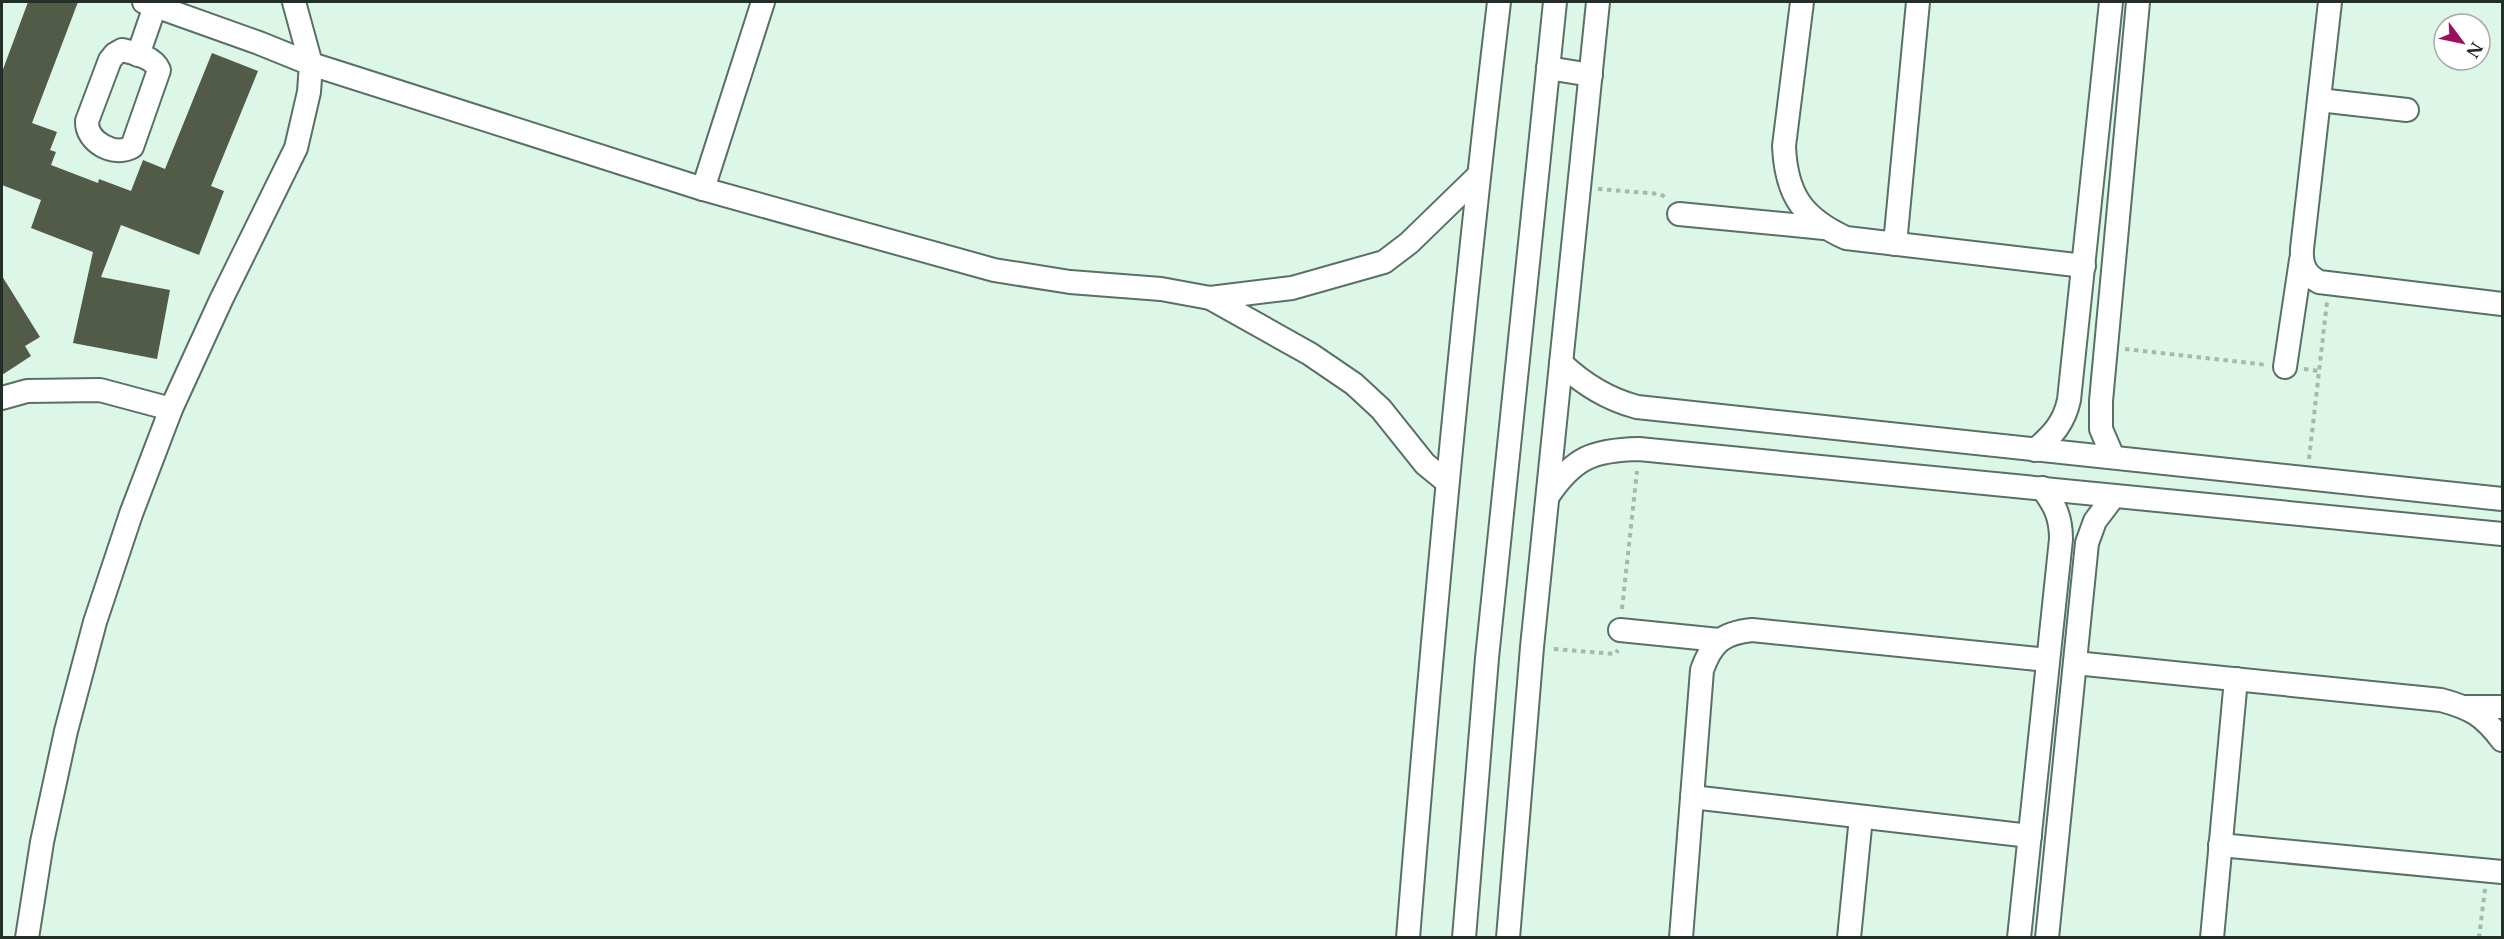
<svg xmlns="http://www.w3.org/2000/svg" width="2504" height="939" font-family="'Libre Baskerville',serif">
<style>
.building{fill:#515b48}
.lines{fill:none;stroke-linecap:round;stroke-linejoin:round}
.minor-casing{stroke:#597064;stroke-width:26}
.path{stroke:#a5baae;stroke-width:4;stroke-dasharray:4.5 4.5;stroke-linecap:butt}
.minor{stroke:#fff;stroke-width:22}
</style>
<rect width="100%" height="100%" fill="#dcf6e8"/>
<g class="building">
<path d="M28 2H78L32 123 57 132 50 150 56 152 51 165 98 183 99 179 131 191 143 160 165 169 212 53 258 71 211 186 224 191 199 255 121 225 101 277 170 290 157 359 73 343 93 252 31 228 41 200 2 185V72Z"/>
<path d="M2 276 40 337 25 346 31 356 2 375Z"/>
</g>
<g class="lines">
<g class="minor-casing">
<g id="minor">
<path d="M294 2 311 64 703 189 994 270 1070 282 1161 289 1210 298 1292 288 1384 262 1409 243 1478 176"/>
<path d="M1802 2 1784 146C1786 194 1802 218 1846 238L2084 266"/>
<path d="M2330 2 2302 249C2301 265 2305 274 2319 282L2502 304"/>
<path d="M122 50C135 53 154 57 159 70L132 147C114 157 86 142 87 121L110 60 115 54Z"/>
<path d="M138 55 155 6"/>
<path d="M1548 68 1591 75"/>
<path d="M2319 100 2407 110"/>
<path d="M703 189 763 2"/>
<path d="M1679 214 1824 228"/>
<path d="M1895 244 1918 2"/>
<path d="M1210 298 1310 354 1354 384 1381 409 1425 464 1447 482"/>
<path d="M1561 363C1584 385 1607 399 1637 407L2502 499"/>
<path d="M2285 367 2301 260"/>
<path d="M2 398 27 391 100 390 171 409"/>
<path d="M2035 450C2053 435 2064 423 2069 400L2111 2"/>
<path d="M2113 457 2101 429V401L2138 2"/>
<path d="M1548 496C1574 457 1594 450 1639 449L2502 534"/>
<path d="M1620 630 1719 640"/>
<path d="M2075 663 2441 700C2471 708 2483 715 2502 740"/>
<path d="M2466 707H2502"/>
<path d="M1692 797 2030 836"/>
<path d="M2220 845 2502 872"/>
<path d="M27 938 42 842 66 731 95 622 131 514 171 409 221 300 296 148 309 92 311 64 259 43 144 2"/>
<path d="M1408 938C1433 625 1462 313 1499 2"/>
<path d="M1464 938 1487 658 1555 2"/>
<path d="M1508 938 1532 647 1598 2"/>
<path d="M1681 938 1702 670C1712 642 1723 633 1752 630L2048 660"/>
<path d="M1849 938 1861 817"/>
<path d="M2019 938 2061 539C2061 517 2055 505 2042 488"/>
<path d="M2047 938 2087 543 2095 521 2114 496"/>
<path d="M2212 938 2236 679"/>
</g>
</g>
<g class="path">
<path d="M1598 189 1660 194 1667 198"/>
<path d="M2125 349 2267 365"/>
<path d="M2304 369 2319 371"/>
<path d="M2309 459 2327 302"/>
<path d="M1622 609 1637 471"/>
<path d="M1554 649 1615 654 1618 650"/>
<path d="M2479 938 2485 889"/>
</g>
<use href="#minor" class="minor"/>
</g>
<rect width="2504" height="939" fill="none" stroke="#242e29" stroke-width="6"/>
<g transform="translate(2462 42) rotate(122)"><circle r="28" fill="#ffffff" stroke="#a7aba9" stroke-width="1.5"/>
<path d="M0-4.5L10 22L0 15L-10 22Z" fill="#9d0f5c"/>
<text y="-9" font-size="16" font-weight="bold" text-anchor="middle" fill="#242e29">N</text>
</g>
</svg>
